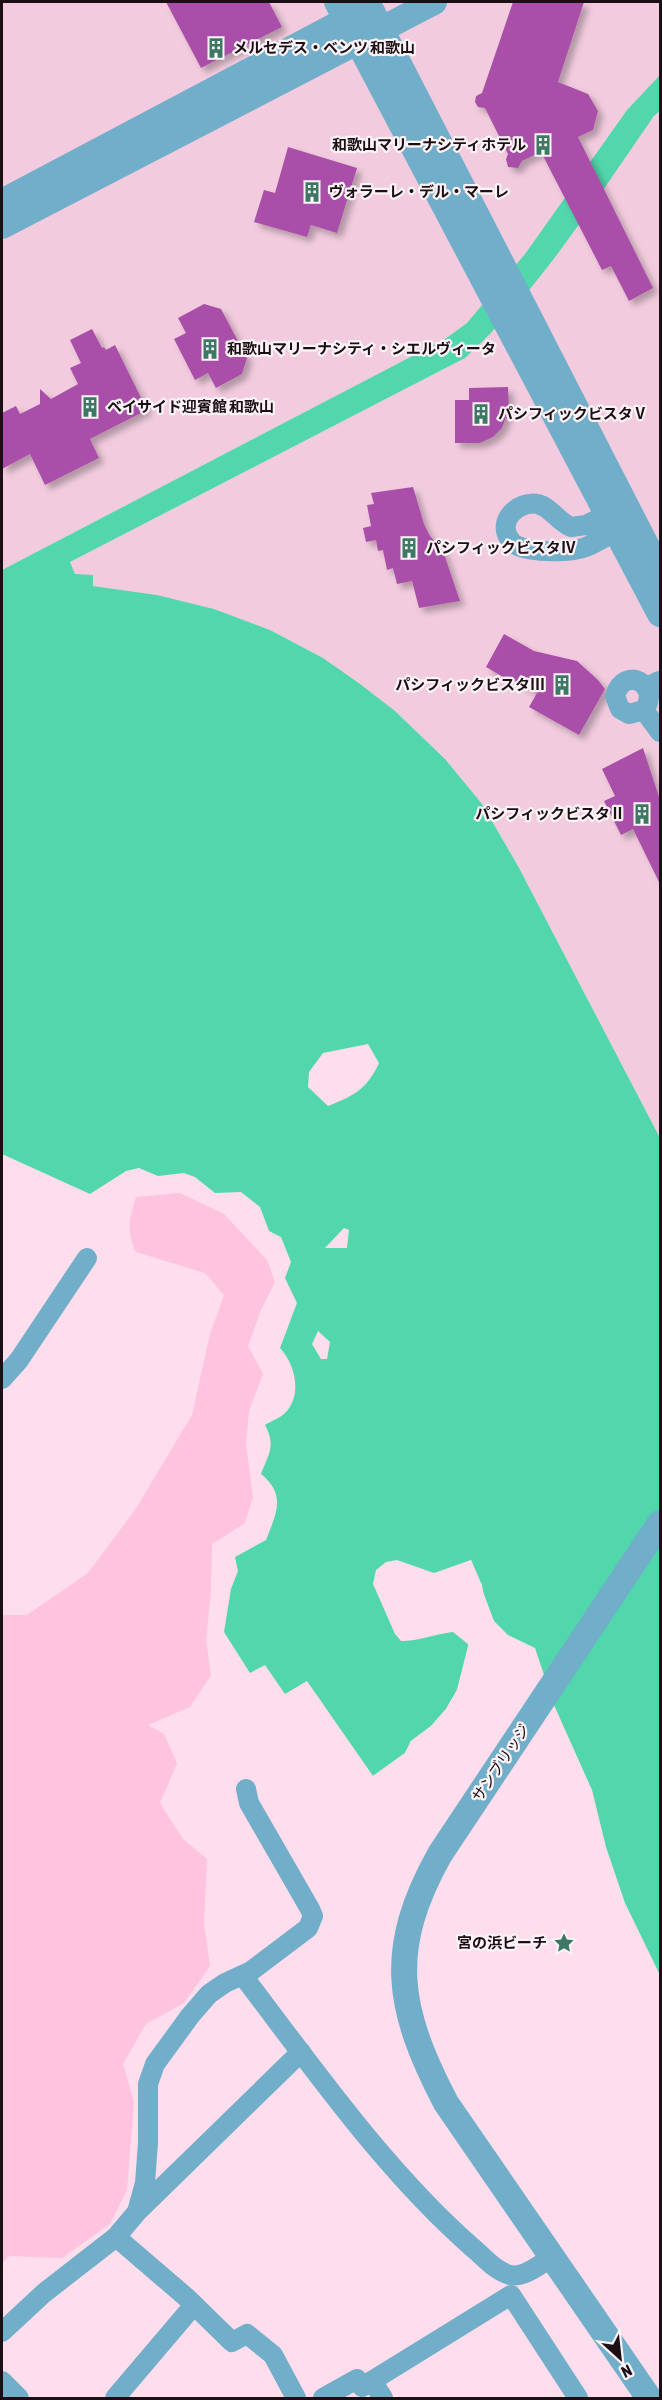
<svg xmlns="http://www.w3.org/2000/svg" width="662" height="2400" font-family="'Asap Condensed','Noto Sans JP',sans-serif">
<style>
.built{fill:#f2ccde}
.green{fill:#fdc3df}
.water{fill:#52d6ab;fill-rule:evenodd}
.pier{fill:#fedded}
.building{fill:#aa4fa9;filter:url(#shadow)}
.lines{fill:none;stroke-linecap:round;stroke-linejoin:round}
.minor{stroke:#71aec9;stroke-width:20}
.tertiary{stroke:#71aec9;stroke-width:26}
.labels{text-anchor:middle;stroke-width:4.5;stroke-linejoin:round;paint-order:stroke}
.poi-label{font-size:15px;font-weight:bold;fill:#1b0e15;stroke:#fbf3f6;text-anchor:start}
.street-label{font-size:15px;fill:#1b0e15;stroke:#fbf3f6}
</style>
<defs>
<filter id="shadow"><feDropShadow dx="5" dy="5" stdDeviation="3" flood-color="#0004"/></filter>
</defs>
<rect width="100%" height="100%" fill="#fedded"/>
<path class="built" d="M2 2H660V75L627 110 525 254 660 111V1138L518 866 482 804 445 759 395 711 323 658 270 630 214 609 157 595 93 586 75 574 70 562 465 358 482 306 467 323 445 339 2 570Z"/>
<path class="green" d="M180 1193 224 1214 267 1260 275 1282 261 1310 248 1346 263 1374 249 1411 246 1444 253 1497 245 1523 212 1544 211 1591 206 1641 211 1675 190 1707 148 1725 164 1734 177 1763 160 1803 183 1839 207 1859 204 1924 210 1966 184 2003 146 2024 123 2064 134 2102 127 2190 110 2224 62 2258 9 2256 2 2263V1615H27L88 1573 135 1510 192 1415 210 1334 224 1295 205 1273 136 1252C126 1231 129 1219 136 1197Z"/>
<path class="water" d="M660 75V111L654 116C595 200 541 289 465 358L70 562 75 574 93 575V586L157 595 214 609 270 630 323 658 360 684 395 711 445 759 482 804 518 866 660 1138V1975L625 1903 606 1847 592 1790 554 1705 535 1648 508 1635 494 1621 471 1560 434 1573 397 1560 386 1562 376 1570 373 1584 395 1634 401 1641C419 1641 435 1634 453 1632L469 1645 457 1690 446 1709 431 1726 411 1741 405 1753 373 1776 307 1681 285 1694 265 1665 250 1673 224 1632 231 1589 238 1571 235 1557 266 1540C276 1514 287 1495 261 1474 269 1453 276 1446 265 1425 271 1421 280 1418 285 1413 303 1395 295 1364 280 1348L297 1303 285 1278 291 1262 281 1237 269 1231 260 1207 241 1192 215 1193 195 1177 184 1173 158 1176 139 1168 126 1171 90 1194 2 1154V570L445 339 467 323 525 254 627 110ZM368 1044 379 1063C367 1089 354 1096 328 1106L308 1087 309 1072 323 1053ZM344 1228 349 1230 347 1248H325ZM318 1331 330 1342 327 1359H321L312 1344Z"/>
<g class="pier">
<path d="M471 1560 482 1585 488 1615 470 1564 458 1569 457 1566Z"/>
<path d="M469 1642 472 1646 467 1668 460 1691 449 1710 433 1728 413 1743 407 1755 375 1778 373 1776 405 1753 411 1741 431 1726 446 1709 457 1690Z"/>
</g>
<g class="building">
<path d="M166 2H269L282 27 201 68Z"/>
<path d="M513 2H584L558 82 588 94 598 111 593 130 578 137 653 288 629 301 611 266 602 270 541 152 522 161 518 168 508 167 506 159 508 154 485 108 478 107 475 102 476 96 482 93Z"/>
<path d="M288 147 357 168 337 233 311 225 307 237 254 222 264 190 275 193Z"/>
<path d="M204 304 221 309 247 358 242 374 216 388 208 373 195 380 174 339 186 333 178 318Z"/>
<path d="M92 329 102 348 104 347 106 350 115 345 147 410 90 439 99 458 45 485 30 454 2 469V413L16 406 20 414 40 404V389L51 399 78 384 70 368 81 363 70 340Z"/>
<path d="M508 387 509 409 502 428 493 437 480 443H455V400H469V388Z"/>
<path d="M413 487 424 524 430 536 443 551 460 601 419 608 412 581 397 584 393 568 387 570 383 550 378 551 376 540 366 542 363 528 371 526 367 505 374 504 371 493Z"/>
<path d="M504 634 534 651 577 661 598 680 605 689 579 735 529 707 537 693 507 676 505 678 486 667Z"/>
<path d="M643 748 660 800V884L633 829 621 835 604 801 615 796 602 769Z"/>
</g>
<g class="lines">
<g class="minor">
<path d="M618 509 586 525 571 527C559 522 550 507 538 504 518 500 495 522 511 541 521 554 571 553 586 547 600 541 613 532 627 525"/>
<path d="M644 710 629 714 620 709 615 696C624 664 662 685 644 710L660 732"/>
<path d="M2 1379 19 1360 87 1258"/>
<path d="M243 1976C314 2069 385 2171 473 2248 484 2257 495 2271 510 2275 524 2278 539 2265 551 2258"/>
<path d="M139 2210 301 2052"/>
<path d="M116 2237 186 2297 232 2342 247 2334 273 2355 296 2398"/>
<path d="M2 2332 44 2293 116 2237 137 2212 145 2183 148 2143V2084L155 2064 190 2016 209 1994 225 1983 251 1971 308 1928 313 1916 310 1909 249 1803 246 1789"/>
<path d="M2 2381 19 2398"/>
<path d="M372 2381 383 2398"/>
<path d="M115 2398 194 2305"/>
<path d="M323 2398 357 2379 362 2387 511 2295 578 2398"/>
</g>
<g class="tertiary">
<path d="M337 2 660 614"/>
<path d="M367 2 660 572"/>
<path d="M2 202 359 13"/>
<path d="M2 226 434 2"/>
<path d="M652 688 660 684"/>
<path d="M649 2398 446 2103C397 2009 386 1950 440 1854L660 1523"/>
</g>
</g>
<defs>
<g id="building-bare" transform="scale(1.62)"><path d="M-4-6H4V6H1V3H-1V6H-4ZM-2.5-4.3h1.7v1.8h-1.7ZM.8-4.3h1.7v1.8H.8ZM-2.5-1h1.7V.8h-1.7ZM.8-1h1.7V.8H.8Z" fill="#3c7863" stroke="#fbf3f6" stroke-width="2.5" paint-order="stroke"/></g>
<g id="sight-bare" transform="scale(1.62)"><path d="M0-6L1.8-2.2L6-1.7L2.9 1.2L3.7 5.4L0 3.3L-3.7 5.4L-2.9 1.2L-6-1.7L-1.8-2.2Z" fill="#3c7863" stroke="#fbf3f6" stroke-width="2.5" paint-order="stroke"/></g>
</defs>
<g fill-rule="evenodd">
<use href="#building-bare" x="216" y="48"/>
<use href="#building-bare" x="543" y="145"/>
<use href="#building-bare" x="312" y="192"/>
<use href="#building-bare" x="210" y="349"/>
<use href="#building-bare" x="90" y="407"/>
<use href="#building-bare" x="481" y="414"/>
<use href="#building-bare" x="409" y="548"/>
<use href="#building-bare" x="562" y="685"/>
<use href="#building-bare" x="642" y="814"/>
<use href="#sight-bare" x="564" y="1943"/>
</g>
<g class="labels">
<g class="poi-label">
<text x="233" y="53">メルセデス・ベンツ 和歌山</text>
<text x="526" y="150" text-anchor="end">和歌山マリーナシティホテル</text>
<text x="329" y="197">ヴォラーレ・デル・マーレ</text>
<text x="227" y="354">和歌山マリーナシティ・シエルヴィータ</text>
<text x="107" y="412">ベイサイド迎賓館 和歌山</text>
<text x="498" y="419">パシフィックビスタⅤ</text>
<text x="426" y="553">パシフィックビスタⅣ</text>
<text x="545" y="690" text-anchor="end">パシフィックビスタⅢ</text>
<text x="625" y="819" text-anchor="end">パシフィックビスタⅡ</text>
<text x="547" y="1948" text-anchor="end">宮の浜ビーチ</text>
</g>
<g class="street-label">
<text transform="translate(501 1763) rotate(-56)" y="5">サンブリッジ</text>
</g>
</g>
<rect width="662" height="2400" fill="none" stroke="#1b0e15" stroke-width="6"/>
<g transform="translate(620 2358) rotate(153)" stroke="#fbf3f6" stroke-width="4.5" paint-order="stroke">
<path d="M0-4.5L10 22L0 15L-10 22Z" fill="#1b0e15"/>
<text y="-9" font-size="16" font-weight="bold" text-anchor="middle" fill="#1b0e15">N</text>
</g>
</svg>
